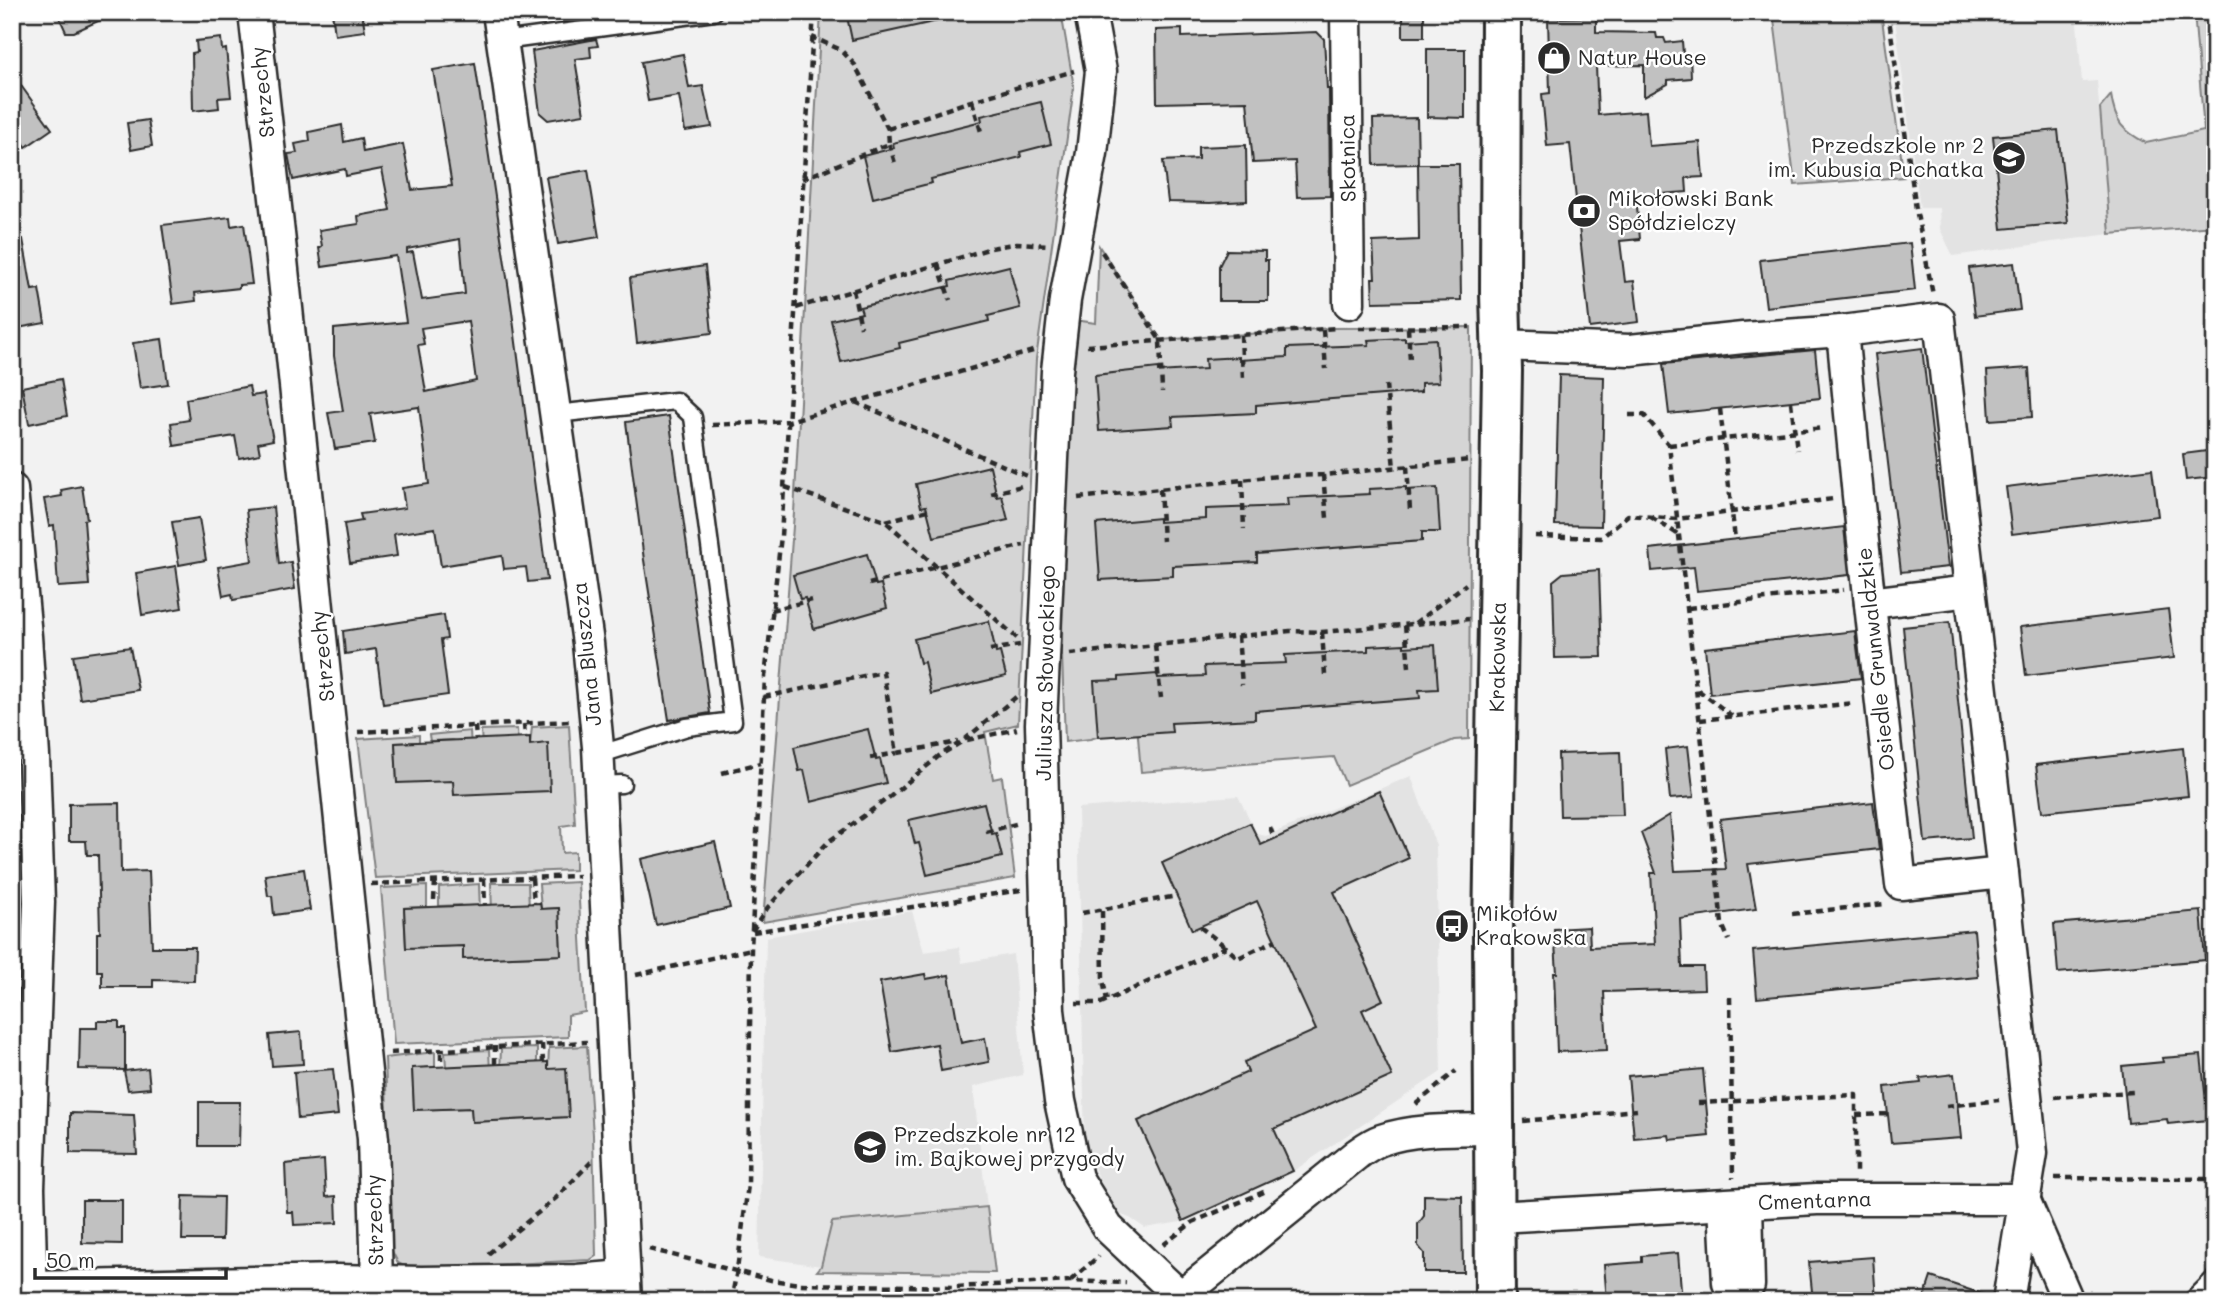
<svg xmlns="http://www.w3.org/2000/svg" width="2227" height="1313" font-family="Mali,sans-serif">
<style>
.built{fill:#e3e3e3}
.green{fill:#d5d5d5;stroke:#808080;stroke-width:2}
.building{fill:#c1c1c1;stroke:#2b2b2b;stroke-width:2;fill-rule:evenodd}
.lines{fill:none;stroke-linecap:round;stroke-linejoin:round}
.service-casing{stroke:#2b2b2b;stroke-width:21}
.minor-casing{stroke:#2b2b2b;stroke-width:35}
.tertiary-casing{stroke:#2b2b2b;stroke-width:44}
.path{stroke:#2b2b2b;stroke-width:4.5;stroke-dasharray:7 5;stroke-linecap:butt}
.service{stroke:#fff;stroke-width:16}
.minor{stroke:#fff;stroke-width:30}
.tertiary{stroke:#fff;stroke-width:38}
.labels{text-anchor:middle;stroke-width:5;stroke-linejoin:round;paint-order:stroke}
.poi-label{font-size:21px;fill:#2b2b2b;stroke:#fff;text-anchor:start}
.street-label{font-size:21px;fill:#2b2b2b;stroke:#fff}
</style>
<rect width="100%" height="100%" fill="#f2f2f2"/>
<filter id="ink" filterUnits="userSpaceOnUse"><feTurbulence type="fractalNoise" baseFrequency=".0143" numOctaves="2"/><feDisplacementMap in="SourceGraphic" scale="14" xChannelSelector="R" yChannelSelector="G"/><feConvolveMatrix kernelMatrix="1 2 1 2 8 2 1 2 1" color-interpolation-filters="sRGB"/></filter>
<g filter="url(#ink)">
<g class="built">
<path d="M1894 12H2076L2082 82 2097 81 2110 234 1953 256 1940 229 1939 208H1920Z"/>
<path d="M1411 776 1436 846 1441 1072 1295 1170 1181 1222 1145 1228 1130 1218 1116 1213 1085 1149 1078 808 1238 796 1257 834 1266 836Z"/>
<path d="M912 911 924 952 959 947 962 963 1013 954 1023 1075 973 1087 987 1207 833 1222 821 1266 759 1257 766 937Z"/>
</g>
<g class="green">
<path d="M821 12H1061L1074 87 1036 359 1018 724 985 732 993 779 1002 777 1015 878 763 922 794 513Z"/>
<path d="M1773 12H1881L1904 177 1795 185Z"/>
<path d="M2194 12H2215V226L2110 234 2100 108 2111 95C2115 123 2122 130 2146 143L2204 131Z"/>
<path d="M1099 246 1160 340 1332 328 1471 327 1469 739 1454 740 1346 785 1334 757 1141 772 1137 725 1090 739 1065 742 1062 654 1063 500 1074 320 1096 323Z"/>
<path d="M569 725 575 824 561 826 562 853 575 852V870L375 878 358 739 419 735V742L395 743 397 783 547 743 530 745 532 727Z"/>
<path d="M517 729 518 745 482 746 481 730Z"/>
<path d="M470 731 471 747 452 740 430 741 429 735Z"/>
<path d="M578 882 585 1012 568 1015V1037L394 1044 381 888 427 886V907L404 908 406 948 463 946 464 959 561 955 559 908 541 909 539 884Z"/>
<path d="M491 883H528L529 909 492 911Z"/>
<path d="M479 884 480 912H461L460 905 439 906V887Z"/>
<path d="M587 1046 593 1135 596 1256 590 1260 410 1269 398 1263 392 1251 385 1058 435 1052V1067L412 1069 414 1110 471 1108 473 1122 568 1117 548 1069 549 1048Z"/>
<path d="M537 1048V1070L500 1072 501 1049Z"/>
<path d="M489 1050 490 1072 446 1067 445 1052Z"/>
<path d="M987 1207 995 1273 817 1271 821 1266 832 1222Z"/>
<path d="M1012 1298V1301L773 1300Z"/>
</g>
<g class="building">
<path d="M57 12H118L74 32H66Z"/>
<path d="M332 12H362L365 31 335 35Z"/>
<path d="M558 12H592L593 18 561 22Z"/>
<path d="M846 12H937L938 21 852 40Z"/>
<rect x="1403" y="12" width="21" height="25"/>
<path d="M1596 17V32L1656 33 1657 38H1664L1666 43 1682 41 1683 54H1690L1691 78 1668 80V84L1644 97V65L1596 66 1598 115 1646 111 1649 146 1700 142 1703 177 1686 178 1687 192 1636 196 1640 239 1620 241 1625 282 1634 281 1639 322 1590 328 1570 144 1547 146 1542 94 1550 93 1548 18Z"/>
<path d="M1182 29V37L1317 32 1324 39 1327 89H1329L1330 196 1297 197 1295 161 1253 163 1247 101 1157 103 1156 30Z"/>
<path d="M221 38 222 50 226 49 231 97 218 98 219 108 193 111 192 53 197 52 196 41Z"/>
<path d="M596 39 598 46 590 47 591 57 575 59 584 114 548 120 540 113 532 51Z"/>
<path d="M1427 49H1465V118L1427 117Z"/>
<path d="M683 54 689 88 703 86 712 127 685 131 679 96 648 101 641 62Z"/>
<path d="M475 63 511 304 547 580 528 582 526 567 504 569 502 556 441 566 435 528 394 534 397 556 350 563 344 524 362 521 360 514 405 508 402 488 429 484 419 407 370 414 375 443 335 449 328 413 343 411 334 356V329L406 322 396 256 322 267 319 248 322 246 319 230 359 224 358 216 390 210 382 169 346 176 345 169 293 180 288 154 297 153 295 144 310 141 309 132 342 125 344 142 361 138 363 152 403 144 412 190 452 186 433 70ZM460 239 465 294 422 300 413 252 407 253V249ZM468 321 476 381 426 392 418 345 424 344 421 328Z"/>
<path d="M12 73 52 129 26 147 21 139 12 145Z"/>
<path d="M1041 102 1051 144 1020 152 1021 157 931 179 932 183 873 198 863 156 894 148 893 143 982 121 981 116Z"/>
<path d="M1417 118 1418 164 1374 165 1373 119Z"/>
<path d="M148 120 152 146 131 150 127 123Z"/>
<path d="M2058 130 2068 223 2002 229 1993 136Z"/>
<path d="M1246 145 1247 201 1210 203 1168 202 1163 161 1198 159V147Z"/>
<path d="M1418 164H1459L1461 300 1373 302 1372 278H1375L1373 242 1419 240Z"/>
<path d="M588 170 599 237 558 244 546 177Z"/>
<path d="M230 217 231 226 244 224 252 284 239 285V288L195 293 196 301 173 304 162 225Z"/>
<path d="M23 239 32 290 39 289 45 323 12 329V240Z"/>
<path d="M1910 243 1915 290 1766 307 1760 260Z"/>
<path d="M1227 250 1265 251V260H1268V301H1219V266Z"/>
<path d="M2014 263 2020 310 1975 316 1969 268Z"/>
<path d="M705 266 712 333 637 343 630 278Z"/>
<path d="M1009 266 1020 308 988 316 989 321 899 343 900 348 841 362 831 320 862 313 860 307 950 286 949 281Z"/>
<path d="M1405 338V341L1436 339 1439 382 1421 383V392L1256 405V413L1172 417 1173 426 1099 431 1095 375 1158 368V372L1206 369 1205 359 1239 357V360L1287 357V348L1369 345 1368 340Z"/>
<path d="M162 339 168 384 140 388 133 343Z"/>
<path d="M1922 348 1948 567 1901 572 1875 354Z"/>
<path d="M1815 350 1820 398 1669 414 1663 364Z"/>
<path d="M2029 368 2032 417 1990 420 1987 371Z"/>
<path d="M1559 375 1604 377 1601 526 1555 525Z"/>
<path d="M61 379 67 416 29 424 22 387Z"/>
<path d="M249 386 251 396 264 394 273 440 258 443 260 454 239 458 235 436 174 446 171 423 189 420 186 399Z"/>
<path d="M669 416 710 713 669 720 644 560 626 422Z"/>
<path d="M2215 450V477L2186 480 2183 454Z"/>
<path d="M990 466 997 497 1002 496 1008 520 934 537 926 506 921 507 916 484Z"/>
<path d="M2152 469 2158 516 2012 534 2006 487Z"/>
<path d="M82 486 87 519 84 520 89 585 58 587 54 525 49 526 44 499 62 496 61 490Z"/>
<path d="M1406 487V490L1437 488 1440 532H1422V541L1257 554V562L1173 566V576L1100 580 1096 524 1159 518V522L1206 519V509L1288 506 1287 498 1370 494 1369 489Z"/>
<path d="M273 507 279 564 291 562 295 589 233 600 232 594 223 596 218 567 252 561 246 510Z"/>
<path d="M199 518 206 560 179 565 172 522Z"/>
<path d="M1844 527 1849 575 1697 591 1694 567 1652 571 1650 549Z"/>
<path d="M867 554 876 585 881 584 887 608 814 629 805 598 800 599 793 575Z"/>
<path d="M176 566 182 608 142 615 136 573Z"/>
<path d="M1599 570 1602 657 1555 658 1553 581 1563 573Z"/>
<path d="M2168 609 2174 658 2026 676 2020 627Z"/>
<path d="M444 615 447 639 441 640 448 695 383 704 376 649 345 654 343 631Z"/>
<path d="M989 621 996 653 1000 652 1006 676 931 694 924 662 920 663 914 639Z"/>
<path d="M1950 622 1972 838 1925 842 1903 627Z"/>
<path d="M1855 631 1861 678 1710 694 1705 648Z"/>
<path d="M1404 644V647L1435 645 1438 689 1419 690 1420 698 1255 711V719L1171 723 1172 732 1098 737 1094 681 1119 680V677L1157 674 1158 678 1205 676 1204 666 1286 663 1285 655 1368 651V646Z"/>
<path d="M130 647 138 690 80 699 73 655Z"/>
<path d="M868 729 876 760 880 759 886 783 811 802 804 770 799 771 794 747Z"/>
<path d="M530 737V745L548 743 550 791 454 795 453 781 397 783 395 743Z"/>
<path d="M1688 746 1694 797 1670 799 1665 749Z"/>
<path d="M2183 748 2188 796 2042 812 2036 765Z"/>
<path d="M1620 752 1623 815 1560 816 1558 754Z"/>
<path d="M1379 791 1409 858 1334 892 1383 1000 1362 1010 1392 1076 1274 1129 1293 1171 1183 1221 1138 1121 1248 1072 1244 1062 1316 1030 1257 901 1192 930 1162 863 1250 823 1261 845Z"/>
<path d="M1873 802 1879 849 1748 864 1756 909 1680 919 1682 967H1703L1704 989 1604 992 1607 1050 1557 1052 1554 973H1557L1554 929 1589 927 1590 947 1655 944 1651 873H1656L1641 833 1670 815 1675 871 1726 869 1720 819Z"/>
<path d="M120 803 121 872 149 871 152 947H195L194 981 153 980V987H102V971H97V933H100L98 855H87L86 841H69V804Z"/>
<path d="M984 803 992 834 996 833 1002 857 927 875 919 843 915 844 909 820Z"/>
<path d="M715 842 730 908 656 925 641 859Z"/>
<path d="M304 869 310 910 274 915 272 896H268L265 875Z"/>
<path d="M540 903 541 909 559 908 561 955 463 959V946L406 948 404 908Z"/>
<path d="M2201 911 2205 960 2058 973 2054 924Z"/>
<path d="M1974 930 1978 977 1757 998 1753 951Z"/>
<path d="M925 974 926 979 949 975 961 1043 985 1038 989 1062 941 1071 937 1044 892 1052 880 982Z"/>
<path d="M97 1021H119V1028H125V1070L79 1069 80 1028H97Z"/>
<path d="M301 1032 303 1064 272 1066 269 1035Z"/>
<path d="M2201 1055 2208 1120 2168 1124 2167 1119 2128 1123 2122 1066 2163 1062 2162 1058Z"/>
<path d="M548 1062V1069L566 1068 569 1117 472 1122 471 1108 414 1110 412 1068Z"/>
<path d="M148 1068 150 1088 128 1090 124 1071Z"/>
<path d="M333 1069 338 1115 298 1119 294 1072Z"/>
<path d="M1703 1069 1709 1136 1670 1140 1669 1135 1634 1138 1628 1076Z"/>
<path d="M1954 1074 1961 1138 1891 1143 1885 1087 1921 1083 1920 1078Z"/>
<path d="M199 1102H240L239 1146H199Z"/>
<path d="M70 1113 134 1115 137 1154 70 1153Z"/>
<path d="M324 1160 326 1197 336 1196 337 1223 294 1225 293 1212H287L285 1164Z"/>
<path d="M1424 1195 1462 1196 1463 1272H1424V1253L1418 1246V1224L1424 1216Z"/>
<path d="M183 1196 223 1197 222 1240H182Z"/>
<path d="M82 1200H122V1244L82 1243Z"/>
<path d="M1678 1253 1682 1301H1607L1604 1265 1642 1262V1256Z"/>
<path d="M1873 1257 1876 1301H1813L1809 1262Z"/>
<path d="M1931 1277 1991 1297 1990 1301H1923Z"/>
</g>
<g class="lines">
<g class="service-casing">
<g id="service">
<path d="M503 41 714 12"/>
<path d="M556 414 676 401 693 417 733 721 687 727 598 755"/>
<path d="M600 785 622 784"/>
<path d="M2192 1301 2215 1278"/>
</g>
</g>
<g class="minor-casing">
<g id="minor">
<path d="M254 12 282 260 373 1139 377 1282 376 1301"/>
<path d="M498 12 588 643 598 747 626 1301"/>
<path d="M1090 12 1101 71 1092 153 1065 300 1057 371 1041 724 1049 1010 1060 1101 1077 1178 1108 1228 1180 1296"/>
<path d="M1346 12 1349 303"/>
<path d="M1842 331 1858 496 1901 884 2003 873"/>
<path d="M1501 345 1630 350 1743 338 1842 331 1939 319 2003 873 2032 1153 2008 1301"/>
<path d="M12 489 26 636 34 756 39 902 29 1188 32 1301"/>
<path d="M1870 603 1970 591"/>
<path d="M2024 1199 2068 1301"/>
<path d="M1724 1205 1728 1283 1738 1301"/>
<path d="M1496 1217 1817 1199H2024"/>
<path d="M33 1287 338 1280 421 1282 577 1280 624 1276"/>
<path d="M1738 1298 1749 1285 1747 1203"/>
<path d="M1175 1301 1357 1154C1364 1149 1372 1143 1381 1140 1416 1128 1458 1130 1494 1129"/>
</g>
</g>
<g class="tertiary-casing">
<path id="tertiary" d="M1495 1301 1493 933 1502 371 1500 293 1501 12"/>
</g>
<g class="path">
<path d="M1888 12 1916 209 1933 295"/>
<path d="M972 101 982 135"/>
<path d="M888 129 968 102 1074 71"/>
<path d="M889 144 895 163"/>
<path d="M802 179 889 144 888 129 855 65 841 50 812 37"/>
<path d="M1102 252 1160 340 1162 392"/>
<path d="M938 264 950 300"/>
<path d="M853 290 861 327"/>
<path d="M796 308 991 248 1017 243 1048 245"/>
<path d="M1359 328 1470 327"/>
<path d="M1408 328 1410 361"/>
<path d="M1323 330 1326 369"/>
<path d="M1241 335 1243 379"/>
<path d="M1087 346 1337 328"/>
<path d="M1386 385 1394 468"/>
<path d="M855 402 1027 476"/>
<path d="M1791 402 1797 450"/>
<path d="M1720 409 1735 539"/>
<path d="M1629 415H1644L1669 445 1722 924 1729 940"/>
<path d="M712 425 789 421 1033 351"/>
<path d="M12 430 18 464"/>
<path d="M1669 445 1824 428"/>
<path d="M1407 466 1410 510"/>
<path d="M1323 475 1327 518"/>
<path d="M1242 480 1244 529"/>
<path d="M785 487 885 521 1017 638"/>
<path d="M1160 489 1163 541"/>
<path d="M991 494 1025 485"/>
<path d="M1078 498 1278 476 1323 475 1470 460"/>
<path d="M1651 517 1679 535"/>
<path d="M886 521 932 509"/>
<path d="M1535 536 1601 538 1628 515 1677 519 1833 499"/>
<path d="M869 584 1024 545"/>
<path d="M1688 608 1844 590"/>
<path d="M771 610 812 600"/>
<path d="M1415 623 1466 584"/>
<path d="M1405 625 1409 667"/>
<path d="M1322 632 1325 675"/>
<path d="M1238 636 1242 685"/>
<path d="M1155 645 1161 698"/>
<path d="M990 650 1020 645"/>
<path d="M1070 654 1290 631 1322 632 1469 619"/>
<path d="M1698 690 1732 716"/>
<path d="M764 697 883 672 897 753 958 742"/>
<path d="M1700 720 1855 703"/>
<path d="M524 724 525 737"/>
<path d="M475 726 476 739"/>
<path d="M358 732 570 721"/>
<path d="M967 740 1017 729"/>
<path d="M870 758 897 753"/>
<path d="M722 773 760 763"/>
<path d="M1270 827 1274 838"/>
<path d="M986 832 1019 823"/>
<path d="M532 878 534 904"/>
<path d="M484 879 485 905"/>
<path d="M371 884 579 876"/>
<path d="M434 900 435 881"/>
<path d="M1102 911 1103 980 1107 1000"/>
<path d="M1082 913 1177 896"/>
<path d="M1792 914 1884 904"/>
<path d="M1200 927 1226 947"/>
<path d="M752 931 768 907 828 842 891 796 939 756 963 741 1016 697"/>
<path d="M753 932 1021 890"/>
<path d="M636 975 751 949"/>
<path d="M1730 997 1733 1178"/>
<path d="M1076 1003H1101L1226 947 1238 958 1276 940"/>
<path d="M542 1044 543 1062"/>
<path d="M390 1053 587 1042"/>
<path d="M441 1060V1049"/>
<path d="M495 1064V1046"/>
<path d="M2054 1097 2133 1092"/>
<path d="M1698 1103 1856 1095V1173"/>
<path d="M1416 1104 1456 1071"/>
<path d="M1946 1106 1999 1100"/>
<path d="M1856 1115 1892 1114"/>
<path d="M1523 1121 1637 1110"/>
<path d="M2055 1178 2215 1179"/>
<path d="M1163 1245 1193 1222 1266 1191"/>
<path d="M649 1249 771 1280 800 1284 955 1287 1070 1281 1126 1283"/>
<path d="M488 1254 556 1198 593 1160"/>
<path d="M1071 1280 1099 1256"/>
<path d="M731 1301 737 1270 748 1185 751 949 765 677 781 536 814 12"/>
</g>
<use href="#service" class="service"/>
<use href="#minor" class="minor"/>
<use href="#tertiary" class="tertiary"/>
</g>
</g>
<defs>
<g id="shop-disc" transform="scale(1.75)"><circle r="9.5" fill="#2b2b2b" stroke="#fff"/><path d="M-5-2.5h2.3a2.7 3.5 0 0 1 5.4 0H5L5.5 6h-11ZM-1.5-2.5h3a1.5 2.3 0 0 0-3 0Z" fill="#fff"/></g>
<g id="school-disc" transform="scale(1.75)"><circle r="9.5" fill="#2b2b2b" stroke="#fff"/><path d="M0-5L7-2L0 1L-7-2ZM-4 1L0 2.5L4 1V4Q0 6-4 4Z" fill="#fff"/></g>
<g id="bank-disc" transform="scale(1.75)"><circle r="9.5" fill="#2b2b2b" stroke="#fff"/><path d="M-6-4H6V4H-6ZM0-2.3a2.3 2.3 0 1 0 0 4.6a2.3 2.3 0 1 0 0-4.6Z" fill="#fff"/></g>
<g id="bus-disc" transform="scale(1.75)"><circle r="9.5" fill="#2b2b2b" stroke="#fff"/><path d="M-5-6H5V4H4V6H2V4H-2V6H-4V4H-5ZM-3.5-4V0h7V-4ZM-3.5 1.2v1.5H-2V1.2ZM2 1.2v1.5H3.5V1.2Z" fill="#fff"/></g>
</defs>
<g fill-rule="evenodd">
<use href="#shop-disc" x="1554" y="58"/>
<use href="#school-disc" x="2009" y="158"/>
<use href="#bank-disc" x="1584" y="211"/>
<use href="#bus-disc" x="1452" y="926"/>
<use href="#school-disc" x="870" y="1147"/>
</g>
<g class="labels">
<g class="poi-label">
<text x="1578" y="65">Natur House</text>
<text x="1984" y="153" text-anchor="end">Przedszkole nr 2<tspan x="1984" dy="24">im. Kubusia Puchatka</tspan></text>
<text x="1608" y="206">Mikołowski Bank<tspan x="1608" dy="24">Spółdzielczy</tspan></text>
<text x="1476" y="921">Mikołów<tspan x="1476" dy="24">Krakowska</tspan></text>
<text x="894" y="1142">Przedszkole nr 12<tspan x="894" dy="24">im. Bajkowej przygody</tspan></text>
</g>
<g class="street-label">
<text transform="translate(263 92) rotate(-96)" y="7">Strzechy</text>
<text transform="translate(1348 158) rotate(-91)" y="7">Skotnica</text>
<text transform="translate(587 654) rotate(-96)" y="7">Jana Bluszcza</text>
<text transform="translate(323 656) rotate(-96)" y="7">Strzechy</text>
<text transform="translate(1498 657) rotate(-89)" y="7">Krakowska</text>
<text transform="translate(1876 659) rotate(-96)" y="7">Osiedle Grunwaldzkie</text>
<text transform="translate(1046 673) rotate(-89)" y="7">Juliusza Słowackiego</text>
<text transform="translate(1815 1201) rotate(-2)" y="7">Cmentarna</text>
<text transform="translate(375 1220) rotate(-92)" y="7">Strzechy</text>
</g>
</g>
<rect width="2227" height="1313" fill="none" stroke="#fff" stroke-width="42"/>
<rect x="21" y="21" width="2185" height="1271" fill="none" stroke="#2b2b2b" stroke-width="2.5" filter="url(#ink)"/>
<path d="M35 1268v10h191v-10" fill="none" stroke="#2b2b2b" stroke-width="3.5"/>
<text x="46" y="1268" font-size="21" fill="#2b2b2b" stroke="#ffffff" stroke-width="5" paint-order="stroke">50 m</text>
</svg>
